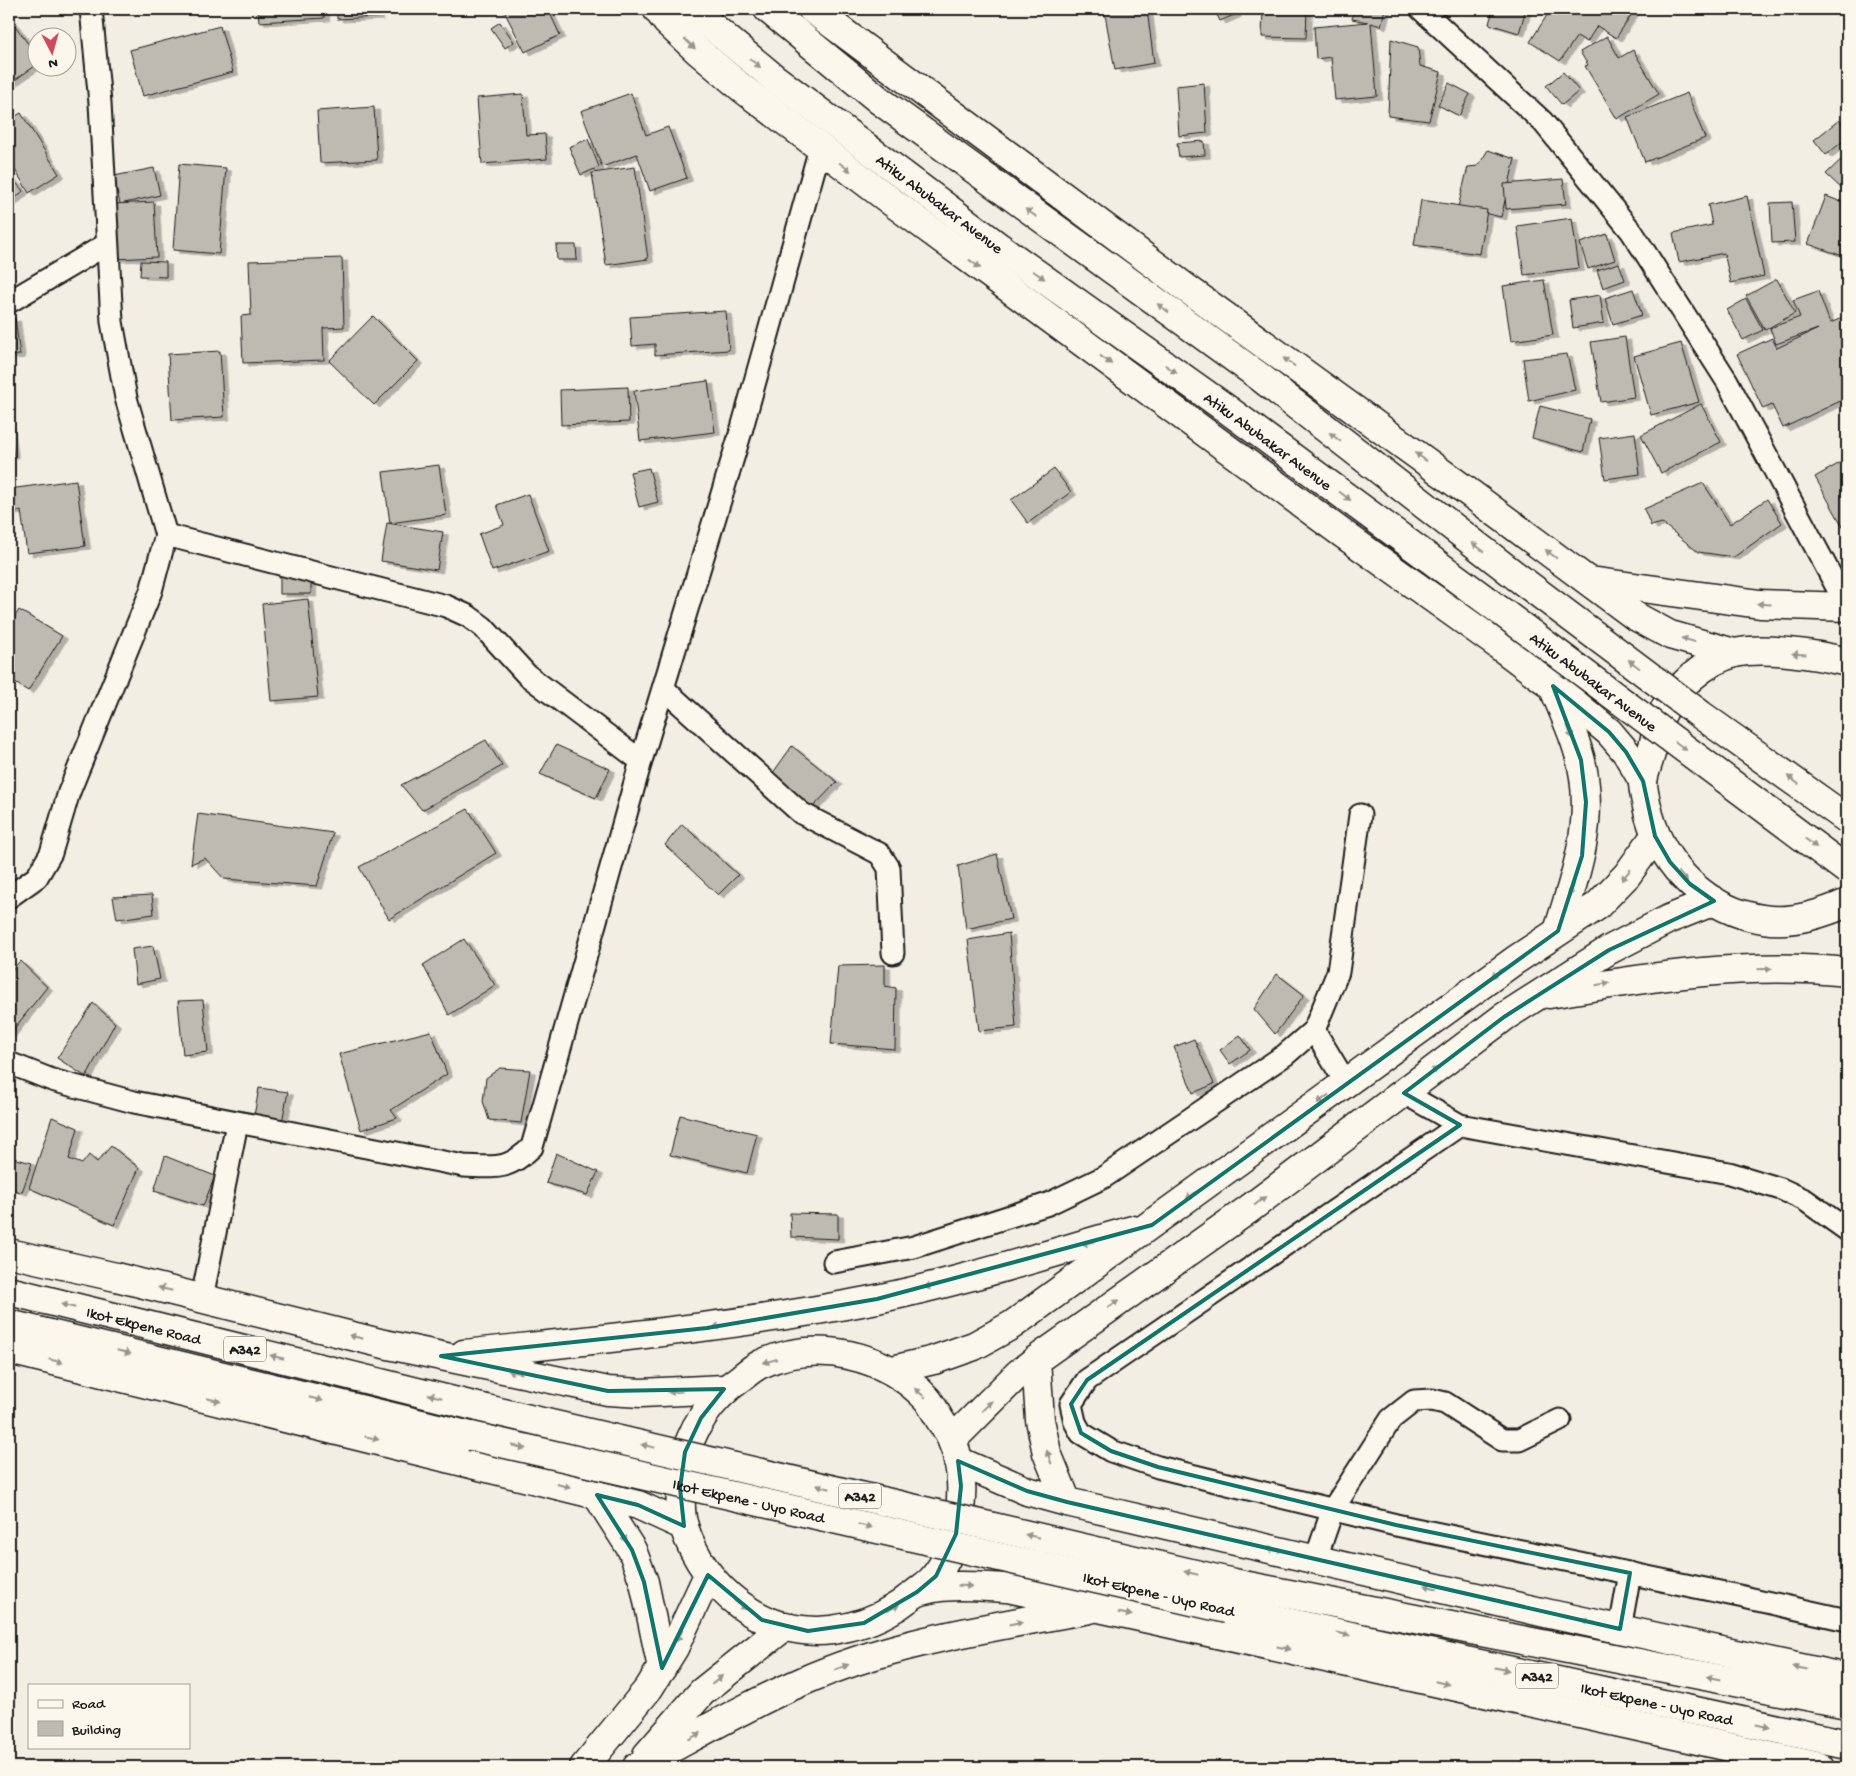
<svg xmlns="http://www.w3.org/2000/svg" width="1856" height="1776" font-family="'Gochi Hand',sans-serif">
<style>
.building{fill:#bdbab1;stroke:#1c1c1c;filter:url(#shadow)}
.lines{fill:none;stroke-linecap:round;stroke-linejoin:round}
.street-casing{stroke:#1c1c1c;stroke-width:25}
.primary-casing{stroke:#1c1c1c;stroke-width:31}
.highway-casing{stroke:#1c1c1c;stroke-width:31}
.street{stroke:#fbf7ec;stroke-width:21}
.primary{stroke:#fbf7ec;stroke-width:28}
.highway{stroke:#fbf7ec;stroke-width:28}
.primary-bridge-casing{stroke:#1c1c1c;stroke-width:31;stroke-linecap:butt}
.highway-bridge-casing{stroke:#1c1c1c;stroke-width:31;stroke-linecap:butt}
.primary-bridge{stroke:#fbf7ec;stroke-width:28}
.highway-bridge{stroke:#fbf7ec;stroke-width:28}
.oneway{fill:#97948e}
.marked{fill:none;stroke:#0f766e;stroke-width:4;stroke-linejoin:round}
.labels{text-anchor:middle;stroke-width:4.5;stroke-linejoin:round;paint-order:stroke}
.shield{fill:#fbf7ec;stroke:#5f5e5a;stroke-width:1}
.shield-label{font-size:15px;font-weight:bold;fill:#1c1c1c}
.street-label{font-size:16px;fill:#1c1c1c;stroke:#fbf7ec}
</style>
<defs>
<filter id="shadow"><feDropShadow dx="5.5" dy="3" stdDeviation="0" flood-color="#0004"/></filter>
</defs>
<rect width="100%" height="100%" fill="#f2eee4"/>
<filter id="ink" filterUnits="userSpaceOnUse"><feTurbulence type="fractalNoise" baseFrequency=".02" numOctaves="2"/><feDisplacementMap in="SourceGraphic" scale="10" xChannelSelector="R" yChannelSelector="G"/><feConvolveMatrix kernelMatrix="1 2 1 2 8 2 1 2 1" color-interpolation-filters="sRGB"/></filter>
<g filter="url(#ink)">
<g class="building">
<path d="M258 9H324V18L259 22Z"/>
<path d="M337 9H378V17L337 19Z"/>
<path d="M503 9H548L560 35 525 52Z"/>
<path d="M1104 9H1147L1154 63 1115 70Z"/>
<path d="M1214 9H1233L1236 14 1220 21Z"/>
<path d="M1263 9H1307L1306 38 1262 37Z"/>
<path d="M1354 9H1385L1381 26 1371 23 1377 96 1335 100 1331 57 1316 59 1314 27 1368 22 1352 19Z"/>
<path d="M1493 9H1526L1519 33 1489 24Z"/>
<path d="M1551 9H1635L1616 38 1597 26 1587 42 1577 36 1560 61 1530 42Z"/>
<path d="M9 17 38 58V64L9 84Z"/>
<path d="M500 22 514 42 505 48 491 28Z"/>
<path d="M220 26 233 72 143 96 130 50Z"/>
<path d="M1607 36 1619 58 1633 50 1659 94 1617 119 1585 66 1588 65 1580 52Z"/>
<path d="M1391 39 1418 47 1420 66 1441 72 1429 121 1388 116Z"/>
<path d="M1563 72 1579 91 1562 105 1546 86Z"/>
<path d="M1204 83 1207 133 1179 136 1176 86Z"/>
<path d="M1449 83 1470 94 1459 116 1438 105Z"/>
<path d="M631 93 646 135 668 127 687 178 650 191 637 154 602 167 581 111Z"/>
<path d="M1687 93 1705 138 1645 162 1627 117Z"/>
<path d="M523 94 526 135 545 134 547 159 482 164 477 98Z"/>
<path d="M374 107 377 160 320 163 317 111Z"/>
<path d="M21 113 59 174 29 193 9 160V120Z"/>
<path d="M1839 120 1847 130V138L1826 155 1814 140Z"/>
<path d="M588 139 599 167 581 175 569 147Z"/>
<path d="M1204 141 1205 155 1179 157 1177 143Z"/>
<path d="M1488 150 1515 159 1501 217 1458 207 1468 167 1478 166Z"/>
<path d="M1847 154V184L1842 189 1826 174Z"/>
<path d="M179 164 226 168 219 254 173 250Z"/>
<path d="M635 167 648 259 606 265 592 173Z"/>
<path d="M154 168 160 195 120 204 114 176Z"/>
<path d="M9 175 23 191 9 204Z"/>
<path d="M1563 179 1566 204 1506 209 1504 184Z"/>
<path d="M1747 196 1764 276 1731 283 1724 253 1679 262 1673 233 1712 225 1708 205Z"/>
<path d="M1826 196 1847 204V244L1843 256 1808 244Z"/>
<path d="M1421 200 1487 210 1480 254 1414 245Z"/>
<path d="M154 202 157 257 116 259 113 204Z"/>
<path d="M1792 202 1795 242 1772 243 1770 203Z"/>
<path d="M1572 218 1579 268 1524 275 1517 226Z"/>
<path d="M1607 234 1615 260 1588 269 1580 243Z"/>
<path d="M556 245H576L577 260H557Z"/>
<path d="M342 258 344 327 323 328 324 360 243 363 241 316 251 315 249 261Z"/>
<path d="M141 261 166 262V277L140 276Z"/>
<path d="M1619 263 1625 280 1603 288 1597 270Z"/>
<path d="M1777 279 1795 313 1765 330 1746 296Z"/>
<path d="M1544 280 1553 335 1511 341 1503 286Z"/>
<path d="M1633 289 1642 315 1613 324 1605 298Z"/>
<path d="M1847 290V301L1841 293Z"/>
<path d="M1818 291 1830 323 1842 318 1847 328V398L1783 428 1772 405 1763 409 1737 354 1772 338 1777 348 1818 329 1776 344 1770 328 1800 317 1793 300Z"/>
<path d="M1600 295 1604 323 1573 328 1569 300Z"/>
<path d="M1746 299 1763 330 1743 340 1727 310Z"/>
<path d="M726 311 729 350 655 355V344L632 346 630 317Z"/>
<path d="M373 316 418 361 374 405 329 361Z"/>
<path d="M15 318 20 355 9 356V319Z"/>
<path d="M1625 337 1634 397 1601 402 1591 342Z"/>
<path d="M1681 343 1699 402 1651 415 1634 356Z"/>
<path d="M220 351 224 417 172 420 168 354Z"/>
<path d="M1567 354 1575 390 1529 401 1523 359Z"/>
<path d="M708 381 715 432 640 441 634 391Z"/>
<path d="M628 387 629 422 561 425 560 390Z"/>
<path d="M1701 404 1721 442 1661 473 1641 435Z"/>
<path d="M1540 406 1590 419 1583 452 1532 438Z"/>
<path d="M9 425 13 455H9Z"/>
<path d="M1635 433 1640 474 1605 479 1599 438Z"/>
<path d="M1847 459V534L1815 477Z"/>
<path d="M439 465 446 515 390 523 383 472Z"/>
<path d="M649 468 658 502 639 507 630 472Z"/>
<path d="M1054 469 1071 492 1028 523 1011 500Z"/>
<path d="M76 480 85 546 27 553 21 511 9 512V489Z"/>
<path d="M1703 483 1730 524 1767 499 1782 523 1734 557 1698 552 1662 523 1651 526 1644 509Z"/>
<path d="M528 494 549 551 492 571 479 534 504 525 497 505Z"/>
<path d="M387 523 443 532 437 570 381 561Z"/>
<path d="M311 572V594H280V573Z"/>
<path d="M308 599 318 697 271 701 262 604Z"/>
<path d="M19 610 62 636 28 691 9 679V626Z"/>
<path d="M486 740 502 766 422 810 401 785Z"/>
<path d="M556 745 610 769 596 798 540 774Z"/>
<path d="M792 746 837 782 811 809 770 777Z"/>
<path d="M468 809 496 853 389 919 359 867Z"/>
<path d="M198 814 333 833 317 886 224 879 205 858 191 864Z"/>
<path d="M682 824 738 875 718 895 665 845Z"/>
<path d="M997 854 1011 919 966 929 958 866Z"/>
<path d="M152 895 154 914 117 919 113 897Z"/>
<path d="M1009 933 1016 1027 979 1031 968 940Z"/>
<path d="M464 939 495 985 449 1015 423 965Z"/>
<path d="M153 946 160 979 136 984 132 949Z"/>
<path d="M20 961 47 987 9 1035V973Z"/>
<path d="M885 965V986L896 988 895 1049 831 1044 838 966Z"/>
<path d="M1277 974 1304 995 1275 1034 1254 1009Z"/>
<path d="M203 1000 208 1052 183 1055 178 1001Z"/>
<path d="M93 1003 115 1023 86 1077 57 1058Z"/>
<path d="M431 1031 447 1074 391 1110 397 1118 361 1130 339 1054Z"/>
<path d="M1240 1035 1250 1050 1230 1064 1220 1050Z"/>
<path d="M1194 1039 1214 1084 1193 1093 1174 1047Z"/>
<path d="M500 1068 530 1070 521 1123 489 1120 483 1101 486 1078Z"/>
<path d="M259 1088 288 1092 282 1122 254 1116Z"/>
<path d="M680 1115 757 1134 747 1173 670 1155Z"/>
<path d="M52 1117 78 1128 69 1159 82 1164 89 1155 97 1162 111 1146 139 1168 114 1225 29 1188Z"/>
<path d="M556 1153 598 1172 587 1195 546 1183Z"/>
<path d="M165 1156 215 1176 203 1206 154 1191Z"/>
<path d="M9 1157 32 1163 22 1192 9 1189Z"/>
<path d="M790 1213 838 1214V1239L791 1237Z"/>
</g>
<g class="lines">
<g class="street-casing">
<g id="street">
<path d="M1421 9 1543 122 1632 232 1727 381 1847 606"/>
<path d="M9 302 107 244"/>
<path d="M166 535 446 606 468 616 483 627 527 675 641 761"/>
<path d="M664 689 801 813 880 854 889 868 893 953"/>
<path d="M9 897 37 877 51 853 69 792 151 591 166 535 126 398 112 322 100 103 91 9"/>
<path d="M1314 1030 1346 1083"/>
<path d="M9 1063 52 1080 134 1102 464 1166C496 1167 507 1171 532 1147L641 761 742 428 820 148"/>
<path d="M1404 1093 1460 1125 1729 1173 1781 1189 1805 1200 1847 1230"/>
<path d="M1460 1125 1087 1380 1071 1404 1075 1422 1081 1433 1111 1451 1158 1467 1396 1525 1739 1596 1847 1620"/>
<path d="M834 1262 914 1247 1048 1204 1104 1177 1285 1055 1314 1030 1338 972 1360 815"/>
<path d="M202 1298 237 1123"/>
<path d="M1315 1561 1333 1509 1391 1419 1414 1401 1432 1400 1445 1403 1502 1440H1519L1560 1420"/>
<path d="M1620 1629 1630 1573"/>
</g>
</g>
<g class="primary-casing">
<g id="primary">
<path id="s1" d="M691 9 774 78 999 247 1228 410 1502 612"/>
<path d="M768 9 879 100 1256 374 1516 576"/>
</g>
</g>
<g class="highway-casing">
<g id="highway">
<path d="M657 9 667 22 698 51 743 89 896 205 1339 531 1497 644 1566 696 1609 732 1626 752 1643 781"/>
<path d="M812 9 1186 288 1471 494 1635 616 1670 635 1734 653"/>
<path d="M1590 581 1760 604 1847 607"/>
<path d="M1847 662C1819 655 1763 646 1735 653 1706 660 1673 689 1661 716 1657 727 1655 741 1651 753 1649 762 1644 772 1643 782 1643 793 1647 805 1649 815 1664 868 1708 911 1763 919 1791 924 1822 914 1847 903"/>
<path d="M1553 686C1564 715 1580 746 1584 777 1592 831 1574 880 1558 931"/>
<path d="M1549 994C1648 977 1747 961 1847 972"/>
<path d="M9 1253 116 1277 384 1344 608 1391 641 1393 724 1389"/>
<path id="s2" d="M9 1291 482 1408"/>
<path d="M9 1324 471 1436"/>
<path d="M9 1350 597 1495 638 1505 684 1526"/>
<path d="M464 1354C602 1339 741 1326 877 1299 964 1281 1048 1254 1133 1230"/>
<path d="M1036 1360 1040 1420 1047 1453 1067 1502"/>
<path d="M892 1370 934 1360 974 1346 1012 1325 1514 961 1597 906 1627 875 1655 836"/>
<path d="M952 1440 1019 1373 1036 1360 1249 1209 1504 1017 1609 950 1669 919 1714 901"/>
<path d="M958 1461 1027 1491 1067 1502 1550 1614 1847 1678"/>
<path d="M597 1495 632 1550 644 1582 662 1668"/>
<path d="M1238 1584 1847 1704"/>
<path d="M917 1592C923 1587 931 1582 935 1576 962 1543 969 1479 952 1441 949 1433 944 1426 940 1420 936 1413 932 1405 927 1399 886 1355 817 1338 761 1364 754 1367 747 1373 741 1378 712 1398 689 1429 684 1464 681 1484 678 1508 684 1527 705 1590 764 1638 832 1630 855 1627 877 1619 896 1607 903 1603 909 1597 916 1593 940 1582 982 1587 1008 1588L1820 1767"/>
<path id="s3" d="M1227 1609 1847 1744"/>
<path d="M647 1755 702 1692 785 1626"/>
<path d="M584 1767 649 1688 674 1648 708 1575"/>
<path d="M637 1767C690 1739 743 1707 799 1683 890 1642 992 1627 1090 1609"/>
</g>
</g>
<use href="#street" class="street"/>
<use href="#primary" class="primary"/>
<use href="#highway" class="highway"/>
<g class="primary-bridge-casing">
<g id="primary-bridge">
<path d="M1516 576 1701 715 1847 819"/>
<path id="s4" d="M1502 612 1847 870"/>
</g>
</g>
<g class="highway-bridge-casing">
<g id="highway-bridge">
<path d="M482 1408 1238 1584"/>
<path id="s5" d="M471 1436 1227 1609"/>
</g>
</g>
<use href="#primary-bridge" class="primary-bridge"/>
<use href="#highway-bridge" class="highway-bridge"/>
</g>
<defs><path id="oneway-solid" d="M-6-.8H1V-3.2L6.5 0L1 3.2V.8H-6Z" transform="scale(1.25)"/></defs>
<g class="oneway">
<use href="#oneway-solid" transform="translate(690 44) rotate(43)"/>
<use href="#oneway-solid" transform="translate(755 63) rotate(40)"/>
<use href="#oneway-solid" transform="translate(845 167) rotate(37)"/>
<use href="#oneway-solid" transform="translate(1031 213) rotate(-144)"/>
<use href="#oneway-solid" transform="translate(975 264) rotate(36)"/>
<use href="#oneway-solid" transform="translate(1039 275) rotate(35)"/>
<use href="#oneway-solid" transform="translate(1163 308) rotate(-144)"/>
<use href="#oneway-solid" transform="translate(1106 360) rotate(36)"/>
<use href="#oneway-solid" transform="translate(1289 362) rotate(-144)"/>
<use href="#oneway-solid" transform="translate(1171 369) rotate(35)"/>
<use href="#oneway-solid" transform="translate(1335 437) rotate(-142)"/>
<use href="#oneway-solid" transform="translate(1421 457) rotate(-144)"/>
<use href="#oneway-solid" transform="translate(1345 496) rotate(37)"/>
<use href="#oneway-solid" transform="translate(1478 547) rotate(-143)"/>
<use href="#oneway-solid" transform="translate(1551 554) rotate(-143)"/>
<use href="#oneway-solid" transform="translate(1764 604) rotate(-176)"/>
<use href="#oneway-solid" transform="translate(1688 640) rotate(-164)"/>
<use href="#oneway-solid" transform="translate(1799 654) rotate(-176)"/>
<use href="#oneway-solid" transform="translate(1634 664) rotate(-143)"/>
<use href="#oneway-solid" transform="translate(1570 732) rotate(69)"/>
<use href="#oneway-solid" transform="translate(1681 746) rotate(37)"/>
<use href="#oneway-solid" transform="translate(1793 780) rotate(-144)"/>
<use href="#oneway-solid" transform="translate(1811 843) rotate(37)"/>
<use href="#oneway-solid" transform="translate(1626 875) rotate(129)"/>
<use href="#oneway-solid" transform="translate(1683 877) rotate(48)"/>
<use href="#oneway-solid" transform="translate(1571 890) rotate(107)"/>
<use href="#oneway-solid" transform="translate(1765 969) rotate(-1)"/>
<use href="#oneway-solid" transform="translate(1497 973) rotate(144)"/>
<use href="#oneway-solid" transform="translate(1603 984) rotate(-9)"/>
<use href="#oneway-solid" transform="translate(1432 1072) rotate(-37)"/>
<use href="#oneway-solid" transform="translate(1323 1099) rotate(144)"/>
<use href="#oneway-solid" transform="translate(1192 1195) rotate(144)"/>
<use href="#oneway-solid" transform="translate(1260 1201) rotate(-37)"/>
<use href="#oneway-solid" transform="translate(1088 1243) rotate(164)"/>
<use href="#oneway-solid" transform="translate(931 1286) rotate(166)"/>
<use href="#oneway-solid" transform="translate(165 1289) rotate(-166)"/>
<use href="#oneway-solid" transform="translate(1113 1304) rotate(-35)"/>
<use href="#oneway-solid" transform="translate(68 1306) rotate(-166)"/>
<use href="#oneway-solid" transform="translate(720 1326) rotate(170)"/>
<use href="#oneway-solid" transform="translate(356 1337) rotate(-166)"/>
<use href="#oneway-solid" transform="translate(124 1352) rotate(14)"/>
<use href="#oneway-solid" transform="translate(277 1357) rotate(-166)"/>
<use href="#oneway-solid" transform="translate(56 1361) rotate(14)"/>
<use href="#oneway-solid" transform="translate(770 1361) rotate(164)"/>
<use href="#oneway-solid" transform="translate(515 1372) rotate(-168)"/>
<use href="#oneway-solid" transform="translate(675 1392) rotate(177)"/>
<use href="#oneway-solid" transform="translate(920 1393) rotate(-140)"/>
<use href="#oneway-solid" transform="translate(435 1396) rotate(-166)"/>
<use href="#oneway-solid" transform="translate(316 1399) rotate(14)"/>
<use href="#oneway-solid" transform="translate(214 1400) rotate(14)"/>
<use href="#oneway-solid" transform="translate(987 1406) rotate(-45)"/>
<use href="#oneway-solid" transform="translate(372 1438) rotate(14)"/>
<use href="#oneway-solid" transform="translate(648 1446) rotate(-167)"/>
<use href="#oneway-solid" transform="translate(519 1447) rotate(13)"/>
<use href="#oneway-solid" transform="translate(1049 1457) rotate(-110)"/>
<use href="#oneway-solid" transform="translate(564 1486) rotate(15)"/>
<use href="#oneway-solid" transform="translate(823 1487) rotate(-167)"/>
<use href="#oneway-solid" transform="translate(865 1526) rotate(13)"/>
<use href="#oneway-solid" transform="translate(623 1536) rotate(58)"/>
<use href="#oneway-solid" transform="translate(1032 1536) rotate(-167)"/>
<use href="#oneway-solid" transform="translate(1273 1550) rotate(-166)"/>
<use href="#oneway-solid" transform="translate(1191 1573) rotate(-167)"/>
<use href="#oneway-solid" transform="translate(965 1586) rotate(3)"/>
<use href="#oneway-solid" transform="translate(1431 1587) rotate(-167)"/>
<use href="#oneway-solid" transform="translate(740 1605) rotate(37)"/>
<use href="#oneway-solid" transform="translate(893 1608) rotate(-30)"/>
<use href="#oneway-solid" transform="translate(1125 1614) rotate(12)"/>
<use href="#oneway-solid" transform="translate(1589 1622) rotate(-168)"/>
<use href="#oneway-solid" transform="translate(1016 1623) rotate(-11)"/>
<use href="#oneway-solid" transform="translate(1343 1634) rotate(12)"/>
<use href="#oneway-solid" transform="translate(680 1635) rotate(115)"/>
<use href="#oneway-solid" transform="translate(1284 1648) rotate(12)"/>
<use href="#oneway-solid" transform="translate(842 1667) rotate(-20)"/>
<use href="#oneway-solid" transform="translate(1800 1668) rotate(-168)"/>
<use href="#oneway-solid" transform="translate(1502 1669) rotate(12)"/>
<use href="#oneway-solid" transform="translate(1714 1678) rotate(-169)"/>
<use href="#oneway-solid" transform="translate(717 1680) rotate(-40)"/>
<use href="#oneway-solid" transform="translate(1442 1683) rotate(13)"/>
<use href="#oneway-solid" transform="translate(1763 1726) rotate(12)"/>
<use href="#oneway-solid" transform="translate(695 1736) rotate(-28)"/>
</g>
</g>
<path class="marked" d="M1553 686 1609 732 1626 752 1643 781 1655 836 1670 862 1690 884 1714 901 1609 950 1504 1017 1404 1093 1460 1125 1087 1380 1071 1404 1081 1433 1111 1451 1158 1467 1396 1525 1630 1573 1620 1629 1067 1502 1027 1491 958 1461 961 1486 956 1534 936 1576 917 1592 864 1623 808 1631 762 1620 708 1575 662 1668 644 1582 632 1550 597 1495 638 1505 684 1526 680 1488 685 1452 701 1418 724 1389 608 1391 441 1356 707 1328 877 1299 1152 1225 1558 931 1582 856 1586 802 1581 760Z"/>
<g class="labels">
<g class="shield">
<rect x="224" y="1336.5" width="42" height="25" rx="4"/>
<rect x="839" y="1483.5" width="42" height="25" rx="4"/>
<rect x="1516" y="1663.5" width="42" height="25" rx="4"/>
</g>
<g class="shield-label">
<text x="245" y="1354">A342</text>
<text x="860" y="1501">A342</text>
<text x="1537" y="1681">A342</text>
</g>
<g class="street-label">
<text dy="6" stroke="none"><textPath href="#s1" startOffset="316">Atiku Abubakar Avenue</textPath></text>
<text dy="6" stroke="none"><textPath href="#s1" startOffset="721">Atiku Abubakar Avenue</textPath></text>
<text dy="6" stroke="none"><textPath href="#s4" startOffset="115">Atiku Abubakar Avenue</textPath></text>
<text dy="6" stroke="none"><textPath href="#s2" startOffset="139">Ikot Ekpene Road</textPath></text>
<text dy="6" stroke="none"><textPath href="#s5" startOffset="285">Ikot Ekpene - Uyo Road</textPath></text>
<text transform="translate(1159 1593) rotate(13)" y="6">Ikot Ekpene - Uyo Road</text>
<text dy="6" stroke="none"><textPath href="#s3" startOffset="440">Ikot Ekpene - Uyo Road</textPath></text>
</g>
</g>
<rect width="1856" height="1776" fill="none" stroke="#fbf7ec" stroke-width="30"/>
<rect x="15" y="15" width="1826" height="1746" fill="none" stroke="#1c1c1c" stroke-width="2" filter="url(#ink)"/>
<rect x="28" y="1684" width="162" height="65" fill="#fbf7ec" stroke="#a29f99"/>
<rect x="38" y="1700" width="25" height="8" fill="#fbf7ec" stroke="#a29f99"/>
<text x="72" y="1708" font-size="15" fill="#1c1c1c">Road</text>
<rect x="38" y="1721" width="25" height="15" fill="#bdbab1" stroke="#a29f99"/>
<text x="72" y="1734" font-size="15" fill="#1c1c1c">Building</text>
<g transform="translate(52 52) rotate(174)"><circle r="24" fill="#fbf7ec" stroke="#a29f99"/>
<path d="M0-4L9 19L0 12L-9 19Z" fill="#d1495b"/>
<text y="-8" font-size="14" font-weight="bold" text-anchor="middle" fill="#1c1c1c">N</text>
</g>
</svg>
